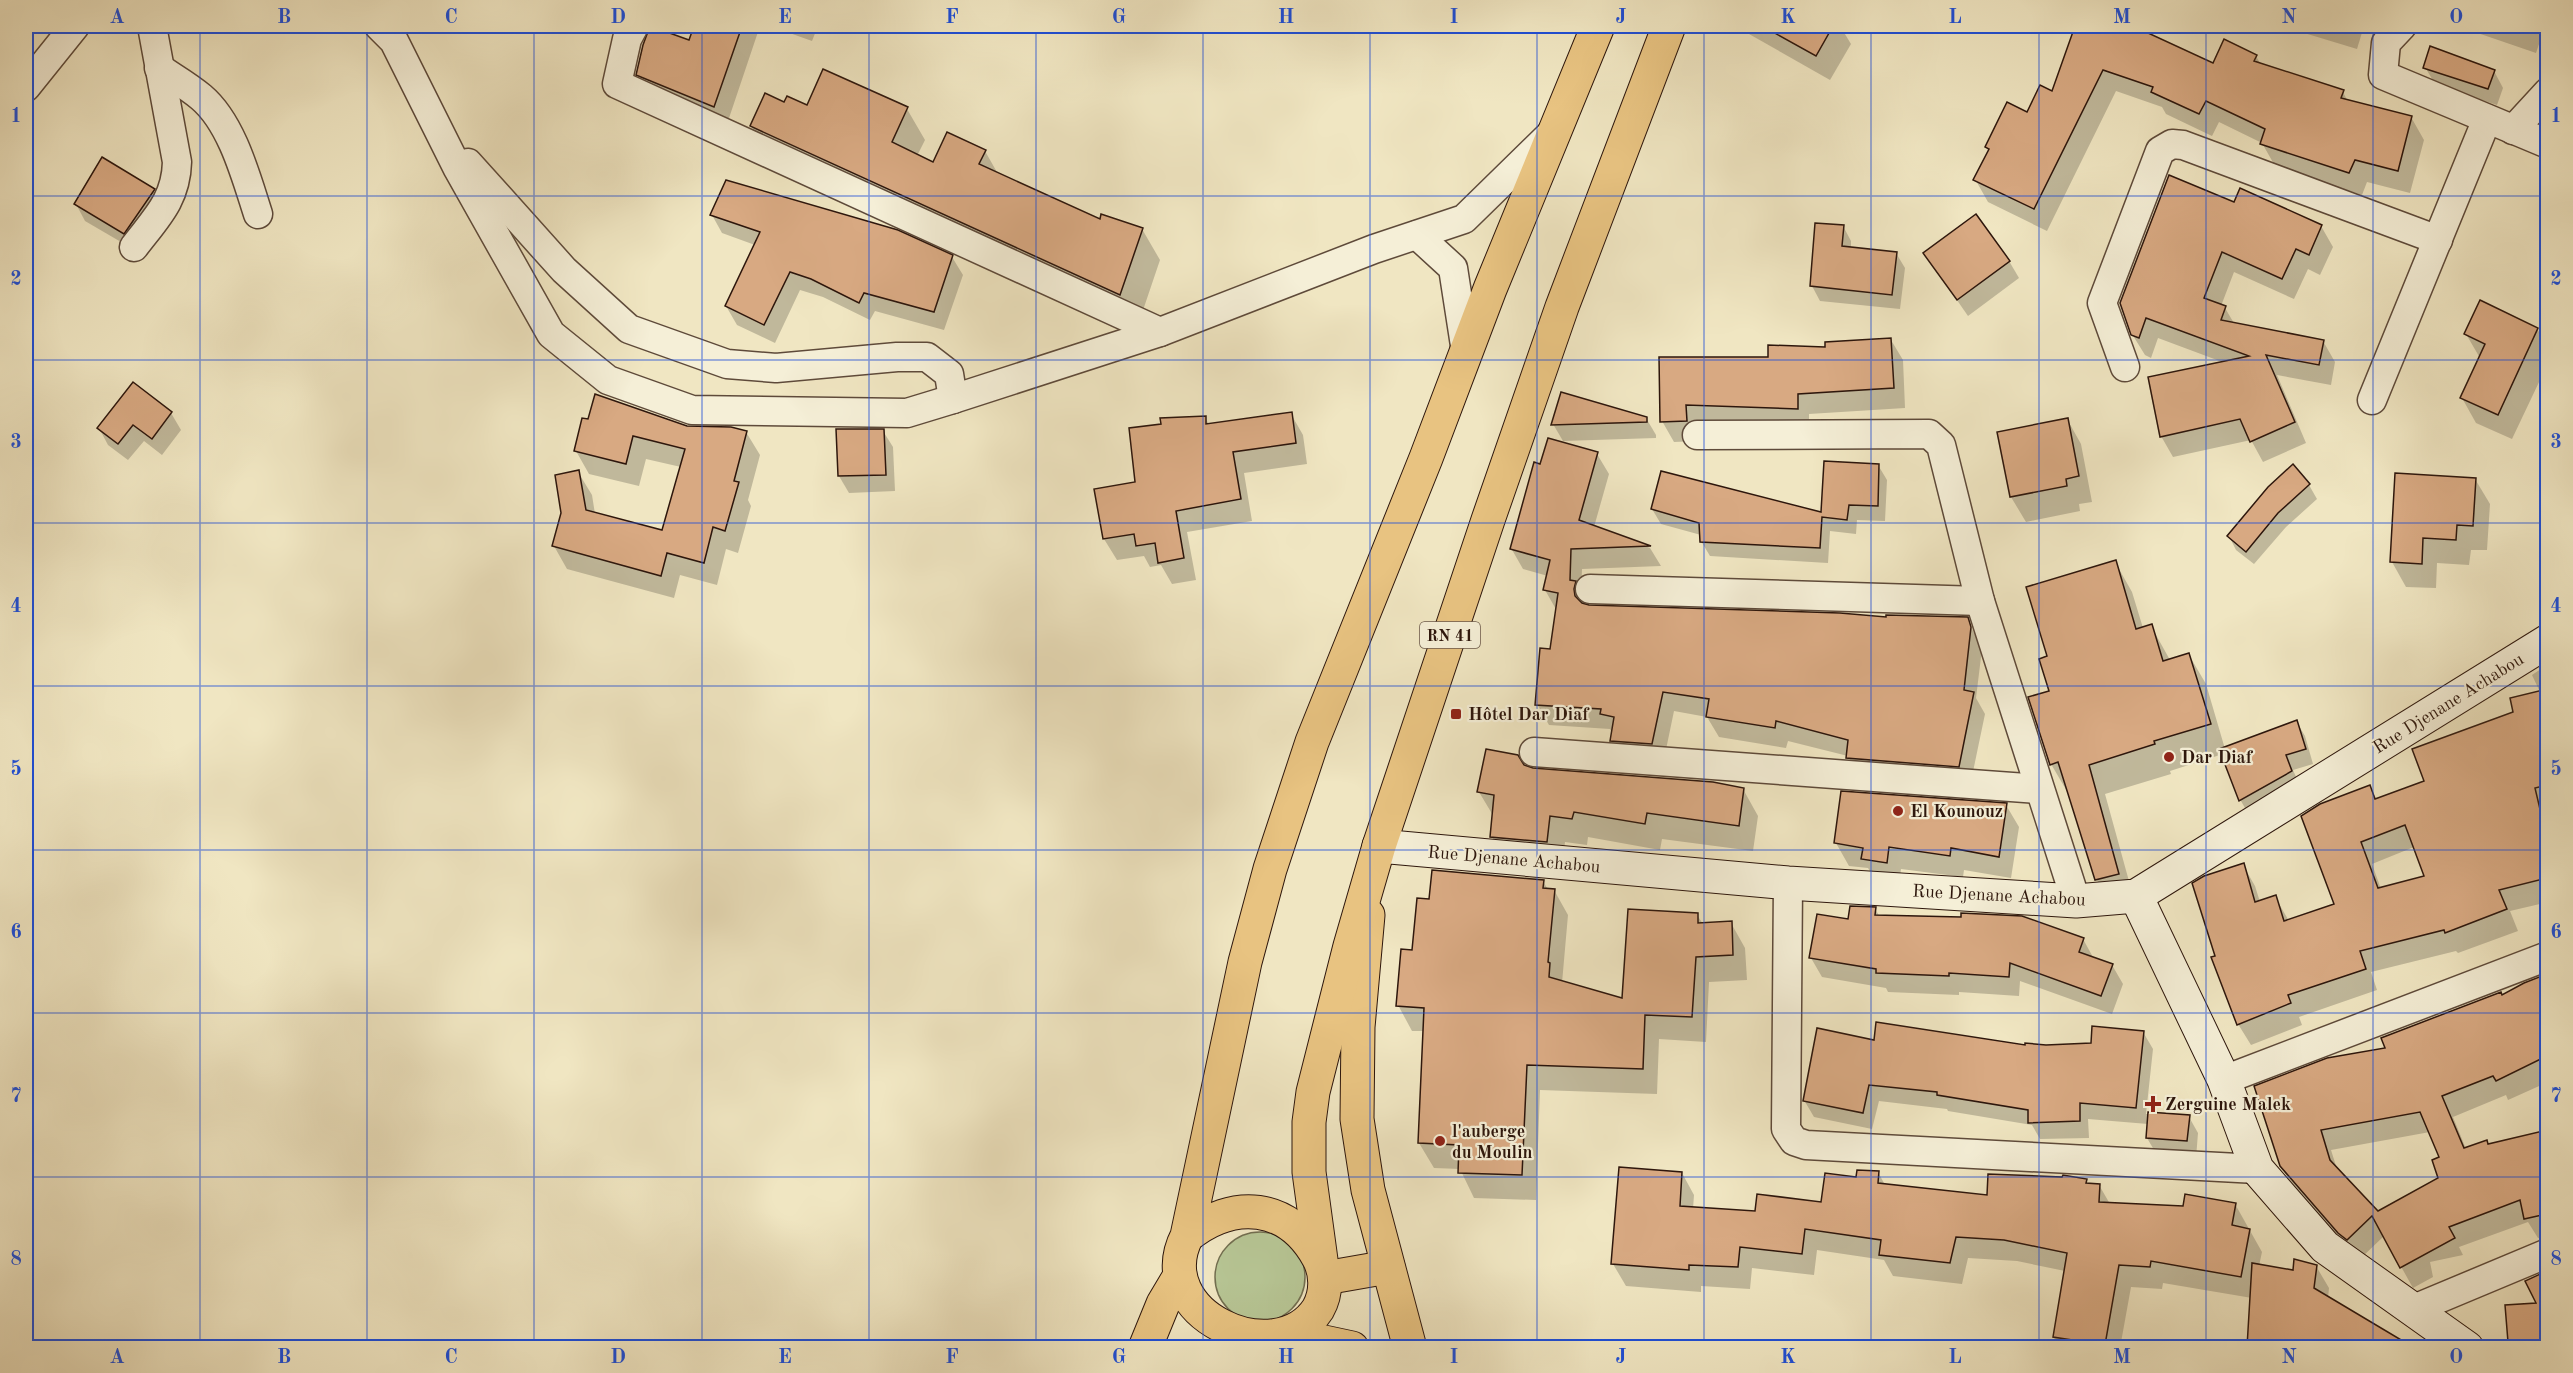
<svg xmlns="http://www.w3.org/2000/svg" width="2573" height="1373" font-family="'Old Standard TT',serif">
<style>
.green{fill:#b7c695;stroke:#726e50;stroke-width:1.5}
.shadow{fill:#0003;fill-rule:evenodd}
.building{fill:#d8a982;stroke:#2d160c;stroke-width:1.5;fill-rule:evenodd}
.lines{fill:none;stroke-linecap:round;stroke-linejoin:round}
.street-casing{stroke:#5e4a3a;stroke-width:31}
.secondary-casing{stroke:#2d160c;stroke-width:35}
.primary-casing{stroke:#2d160c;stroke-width:35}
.highway-casing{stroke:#2d160c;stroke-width:35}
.street{stroke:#f5efd7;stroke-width:28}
.secondary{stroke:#f5efd7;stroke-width:33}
.primary{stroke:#e8c381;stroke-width:33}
.highway{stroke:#e8c381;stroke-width:33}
.grid{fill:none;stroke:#1d4ed8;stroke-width:1.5;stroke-opacity:0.55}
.poi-dot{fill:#8f2418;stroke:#f5efd7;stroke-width:2}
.labels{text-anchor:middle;stroke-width:4.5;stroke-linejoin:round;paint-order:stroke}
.shield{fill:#f5efd7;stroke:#695749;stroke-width:1.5}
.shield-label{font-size:16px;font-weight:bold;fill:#2d160c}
.street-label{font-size:18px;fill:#2d160c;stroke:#f5efd7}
.poi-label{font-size:18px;font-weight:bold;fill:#2d160c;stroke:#f5efd7;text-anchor:start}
.neatline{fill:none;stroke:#1d4ed8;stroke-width:2}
.grid-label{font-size:20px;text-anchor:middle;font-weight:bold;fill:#1d4ed8}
</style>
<rect width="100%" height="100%" fill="#f0e6c2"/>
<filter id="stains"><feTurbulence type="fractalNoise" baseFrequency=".00333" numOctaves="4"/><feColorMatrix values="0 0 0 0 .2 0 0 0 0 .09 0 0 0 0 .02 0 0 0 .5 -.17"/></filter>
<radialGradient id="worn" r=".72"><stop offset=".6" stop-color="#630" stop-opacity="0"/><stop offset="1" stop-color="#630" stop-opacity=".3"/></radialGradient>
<circle class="green" cx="1260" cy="1277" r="45"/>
<g class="shadow">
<path d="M695 26H760L726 127 649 95 638 74 690 41Z"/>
<path d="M770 26H818L812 41Z"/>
<path d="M1744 26H1840L1851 44 1830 80 1749 34Z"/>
<path d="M2076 26H2143L2148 35 2213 65 2256 56 2261 65 2343 92 2348 102 2411 117 2424 140 2410 193 2367 182 2362 195 2275 166 2262 143 2219 122 2212 136 2166 114 2162 107 2116 91 2047 231 1988 202 1975 179 1990 151 1987 147 2053 93Z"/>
<path d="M2281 26H2364L2357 49Z"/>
<path d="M2464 26H2545L2536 53 2466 29Z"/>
<path d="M2425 67 2494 71 2503 88 2497 105 2435 84Z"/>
<path d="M785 104 808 107 907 109 925 140 917 156 934 164 985 151 998 174 1101 221 1142 229 1160 260 1138 325 770 158 751 126Z"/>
<path d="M153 190 163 207 133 249 85 221 76 204Z"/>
<path d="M2235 203 2321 226 2333 247 2320 275 2308 269 2294 299 2234 272 2221 306 2225 308 2235 325 2323 341 2335 362 2331 385 2277 375 2306 443 2263 462 2251 440 2173 457 2161 436 2225 363 2158 338 2151 358 2145 355 2132 334Z"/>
<path d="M712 215 952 257 963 275 944 330 875 311 870 320 823 297 800 290 775 343 737 325 726 306 755 245 722 233Z"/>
<path d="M1843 226 1851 241V248L1896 253 1905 268 1900 309 1820 301 1812 286Z"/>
<path d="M1925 254 2009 261 2019 278 1968 316Z"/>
<path d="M2537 329 2548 346V363L2512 439 2476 423 2462 398 2480 358 2466 334Z"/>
<path d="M1891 340 1903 360 1905 408 1809 414V430L1698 441 1674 442 1662 421 1661 358 1769 359Z"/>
<path d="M133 384 171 413 181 430 162 455 144 441 128 460 108 445 99 428Z"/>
<path d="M1291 414 1303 435 1307 464 1244 473 1252 521 1187 532 1196 580 1172 584 1161 565 1150 567 1144 556 1117 560 1104 539 1096 490 1136 483 1205 417 1209 425Z"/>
<path d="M1646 418 1656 435V438L1563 441 1553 424Z"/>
<path d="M2067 419 2081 444 2092 502 2079 504 2080 511 2026 522 2011 497 1999 433Z"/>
<path d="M583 420 746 432 760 455 748 500 751 506 738 553 726 549 717 585 680 575 674 598 567 569 554 546 578 472 592 495 595 514 663 532 681 467 646 459 639 486 589 474 576 451Z"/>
<path d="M883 431 893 447 895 491 849 493 839 476Z"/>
<path d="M1597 454 1609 474 1594 527 1650 548 1661 566 1582 569 1581 594 1586 602V606L1887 619H1967L1982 649 1976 698 1985 714 1970 786 1859 778 1848 756 1788 741 1786 748 1719 737 1707 717 1674 711 1663 764 1623 761 1611 741 1612 733 1610 729 1549 725 1537 704 1551 650 1557 611 1545 590 1548 576 1523 569 1511 548 1542 466Z"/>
<path d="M1878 465 1887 480 1885 521 1857 520 1856 534 1830 531 1828 563 1710 556 1701 541V535L1661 524 1652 509 1823 514Z"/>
<path d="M2293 466 2309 485 2317 499 2286 527 2254 564 2236 550 2229 536Z"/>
<path d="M2475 479 2490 504 2487 550H2471L2469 565 2437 563 2436 588 2406 587 2392 562Z"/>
<path d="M2115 562 2132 592 2143 628 2151 626 2170 660 2189 655 2206 684 2225 749 2296 721 2305 736 2313 764 2293 770 2300 786 2249 815 2241 801 2223 754 2170 771 2171 774 2105 794 2135 903 2114 909 2097 880 2068 793 2051 764 2048 657Z"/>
<path d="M2548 664V902L2510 911 2518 931 2458 953 2456 951 2371 972 2377 990 2299 1017 2302 1025 2251 1045 2238 1024 2217 957 2243 865 2255 886 2260 902 2275 897 2289 921 2336 905 2370 787 2377 800 2426 782 2540 692 2532 675ZM2414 847 2426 878 2381 889 2372 864Z"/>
<path d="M1523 766 1532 770 1743 789 1758 816 1753 851 1662 839 1660 850 1588 837 1587 845 1565 842 1562 868 1507 863 1492 837 1494 817 1479 792Z"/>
<path d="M2006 805 2019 827 2011 878 1964 870 1963 877 1901 869 1899 884 1876 881 1868 868 1849 866 1836 843Z"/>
<path d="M1543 881 1548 890H1554L1568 915 1562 983 1624 1000 1697 915 1703 924 1731 923 1745 948 1747 980 1709 982 1706 1042 1659 1039 1657 1094 1540 1090 1536 1200 1474 1198 1460 1169 1434 1168 1419 1143 1424 1031H1412L1398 1005 1430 901Z"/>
<path d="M1875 909 1880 917 2083 939 2094 959 2112 965 2123 984 2112 1014 2020 981 2019 996 1959 992V995L1888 992 1886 988 1822 977 1811 958 1850 921Z"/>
<path d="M2548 975V1082L2508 1100 2506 1095 2453 1117 2466 1149 2548 1132V1236L2538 1238 2528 1222 2459 1247 2463 1255 2430 1262 2433 1277 2413 1288 2384 1236 2360 1259 2351 1253 2293 1187 2281 1166 2387 1050ZM2430 1132 2441 1158 2440 1178 2378 1212 2337 1169 2331 1150Z"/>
<path d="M2143 1032 2153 1049 2146 1114 2189 1117 2198 1133 2196 1158 2157 1155 2147 1138 2148 1124 2088 1119 2089 1138 2040 1139 2032 1125 1948 1111 1947 1109 1879 1101 1872 1129 1814 1117 1804 1100 1875 1041 2046 1047 2092 1044Z"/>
<path d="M1878 1172 1885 1185 1989 1197 2086 1181 2088 1185H2099L2110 1204 2184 1208 2235 1204 2262 1252 2259 1266 2294 1272 2316 1266 2329 1288 2328 1298 2405 1344 2407 1348H2249L2252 1298 2163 1283 2162 1289 2131 1287 2120 1348H2053L2065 1271 2017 1261 1968 1258 1962 1284 1893 1276 1884 1260 1817 1250 1814 1275 1752 1268 1750 1289 1701 1286V1292L1626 1286 1613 1264 1682 1173 1694 1195 1693 1209 1756 1212 1822 1203 1857 1179Z"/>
<path d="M2548 1273V1348H2512L2509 1342 2538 1304 2527 1281Z"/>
<path d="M1473 1341 1546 1342 1549 1346 1570 1348H1473Z"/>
<path d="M1839 1342 1878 1348H1838Z"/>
</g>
<g class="building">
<path d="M650 26 689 40 694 26H720L740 32 714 107 636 75 643 45Z"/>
<path d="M1762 26H1833L1816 56Z"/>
<path d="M2075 26H2133L2213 63 2224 39 2257 55 2254 61 2344 90 2341 98 2412 116 2398 171 2355 160 2349 173 2260 144 2265 129 2206 101 2199 114 2151 92 2153 87 2103 70 2034 209 1973 180 1989 149 1985 147 2007 102 2027 112 2040 85 2052 91Z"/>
<path d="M2430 46 2495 70 2488 89 2423 68Z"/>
<path d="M823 69 908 107 892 142 933 162 947 132 986 150 979 164 1100 219 1101 214 1143 228 1120 295 750 126 765 93 784 102 787 96 807 105Z"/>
<path d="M102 157 155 189 124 234 74 204Z"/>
<path d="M2169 175 2234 202 2240 188 2322 225 2309 255 2296 249 2282 279 2222 252 2204 298 2226 306 2221 320 2324 340 2319 365 2266 355 2295 422 2250 442 2240 419 2160 437 2148 377 2249 356 2146 318 2139 338 2131 335 2120 303Z"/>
<path d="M726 180 898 230 953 255 934 312 864 293 859 303 811 279 790 272 764 325 725 306 760 232 710 215Z"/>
<path d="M1976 214 2010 261 1957 300 1923 253Z"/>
<path d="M1815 223 1844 225 1842 246 1897 252 1892 295 1810 286Z"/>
<path d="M2480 300 2538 328 2498 415 2460 398 2485 344 2464 334Z"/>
<path d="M1891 338 1894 388 1798 394V409L1686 405 1687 421 1660 422 1659 357H1768V345L1825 347V342Z"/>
<path d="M133 382 172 412 152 439 133 425 118 444 97 428Z"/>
<path d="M1561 392 1647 417V422L1551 425Z"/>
<path d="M595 394 687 426 731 427 747 431 734 481 739 482 725 531 713 527 704 563 667 553 661 576 552 546 561 513 555 475 579 470 586 510 662 530 685 449 633 436 626 464 574 451 582 418 588 419Z"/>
<path d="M1292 412 1296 443 1233 452 1241 499 1176 511 1184 558 1158 563 1155 543 1136 546 1134 534 1103 539 1094 489 1135 482 1129 428 1161 424 1160 418 1206 416V424Z"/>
<path d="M2068 418 2079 476 2066 479 2067 486 2010 497 1997 432Z"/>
<path d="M836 429H884L886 475 838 476Z"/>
<path d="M1548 438 1598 452 1579 520 1651 546 1571 549 1570 580 1576 581 1574 589 1575 596 1582 603 1589 605 1840 613 1886 617V615L1968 617 1971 627 1964 690 1974 692 1959 767 1846 758 1848 740 1776 721 1775 728 1706 717 1709 699 1663 692 1652 744 1610 741 1614 717 1600 714 1601 709 1535 705 1540 648 1550 649 1558 593 1543 590 1550 560 1510 549 1534 462 1540 464Z"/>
<path d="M1824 461 1879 464 1878 506 1849 505 1847 520 1822 517 1820 548 1700 542 1699 523 1651 509 1661 471 1821 512Z"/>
<path d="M2293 464 2310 484 2278 513 2246 552 2227 536 2268 487Z"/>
<path d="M2395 473 2476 478 2473 526 2457 525 2456 540 2423 538 2422 564 2390 562Z"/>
<path d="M2116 560 2136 629 2152 624 2163 661 2189 653 2211 724 2154 741 2155 744 2089 765 2119 874 2095 880 2058 762 2050 765 2028 697 2049 691 2039 659 2047 656 2026 587Z"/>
<path d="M2547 689V785L2535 788 2547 839V878L2499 890 2507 909 2445 933 2444 930 2360 951 2366 969 2288 995 2291 1003 2237 1025 2211 957 2215 956 2192 883 2204 876 2244 863 2255 902 2276 895 2284 921 2334 904 2301 816 2320 804 2370 785 2375 799 2424 781 2412 749 2513 712 2510 698ZM2405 825 2424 876 2378 888 2361 842Z"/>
<path d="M2297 720 2306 749 2286 755 2292 771 2239 801 2219 749Z"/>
<path d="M1486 749 1518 755 1524 765 1533 768 1713 782 1744 788 1739 826 1647 813 1645 824 1574 812 1572 819 1550 816 1547 842 1490 837 1494 795 1477 792Z"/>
<path d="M1841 791 2007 803 1999 857 1951 848 1950 856 1889 847 1887 863 1861 859 1863 848 1834 843Z"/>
<path d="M1432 870 1544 880 1543 888 1555 889 1548 962 1550 963 1549 977 1622 998 1628 909 1698 913V923L1732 921 1733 955 1696 957 1692 1017 1645 1015 1643 1069 1527 1065 1522 1175 1458 1173 1459 1145 1418 1143 1424 1008 1396 1006 1401 949 1412 950 1417 898 1429 899Z"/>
<path d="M1850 906 1876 907 1875 915 1961 917V913L2022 916 2084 938 2079 952 2113 964 2101 996 2010 963 2009 977 1949 973V976L1876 973V969L1809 958 1817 914 1848 919Z"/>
<path d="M2547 974V1056L2496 1081 2493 1076 2442 1096 2464 1148 2487 1140 2488 1144 2547 1130V1214L2524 1219 2520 1200 2449 1227 2455 1238 2400 1268 2372 1216 2347 1240 2338 1233 2280 1166 2254 1086 2327 1058 2385 1048 2381 1038 2501 992 2502 995 2524 983ZM2420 1112 2439 1157 2432 1160 2438 1178 2378 1211 2330 1160 2321 1130Z"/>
<path d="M1876 1022 2025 1045V1043L2046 1045 2091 1043 2092 1026 2144 1031 2136 1108 2080 1103V1121L2028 1123V1110L1937 1095V1092L1869 1085 1863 1113 1803 1101 1817 1028 1874 1040Z"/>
<path d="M2148 1112 2190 1115 2187 1141 2146 1138Z"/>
<path d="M1619 1167 1682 1172 1680 1206 1755 1211 1757 1194 1821 1202 1825 1173 1856 1177 1857 1170 1879 1171 1878 1183 1987 1195 1988 1174 2062 1177 2063 1175 2087 1179 2086 1183 2100 1184 2099 1202 2183 1206 2185 1194 2236 1203 2232 1225 2250 1229 2241 1277 2151 1261 2150 1267 2119 1265 2105 1345 2053 1337 2067 1253 2004 1240 1956 1237 1950 1263 1879 1255 1881 1240 1805 1229 1802 1254 1740 1247 1738 1267 1689 1265V1270L1611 1264Z"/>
<path d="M2294 1259 2317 1265 2314 1288 2413 1347H2247L2252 1263 2293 1270Z"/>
<path d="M2547 1271V1340L2508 1342 2505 1305 2536 1303 2525 1281Z"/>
</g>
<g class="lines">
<g class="street-casing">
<g id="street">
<path d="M379 26 394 41 458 169 551 334 608 380 692 410 907 413 953 399 1160 332 1374 249 1464 219 1553 132"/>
<path d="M634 26 627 39 617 84 1160 332"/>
<path d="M2402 26 2386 43 2383 75 2548 144"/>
<path d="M159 68C172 77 188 86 201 97 232 123 246 177 258 214"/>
<path d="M26 87 75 26"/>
<path d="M2513 130 2548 92"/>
<path d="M468 163 564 270 629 329 727 364 776 368 897 357H927L949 374 953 399"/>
<path d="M1417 235 1453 268 1466 352"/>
<path d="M134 247C156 218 176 200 177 162L152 26"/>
<path d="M2125 367 2102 303 2160 151 2172 144 2183 145 2438 240"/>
<path d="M2372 400 2487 119"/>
<path d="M1697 435 1929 434 1941 445 1980 601 2076 901"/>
<path d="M1590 589 1980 601"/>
<path d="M1534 752 2039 789"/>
<path d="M1788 883 1786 1129 1794 1141 1806 1145 2257 1169"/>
<path d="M2224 1080 2548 956"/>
<path d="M2414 1309 2548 1253"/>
</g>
</g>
<g class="secondary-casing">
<g id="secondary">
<path d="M1379 846 1788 883 2076 901 2136 896 2548 641"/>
<path d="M2136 896 2224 1080 2257 1169 2325 1247 2467 1348"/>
</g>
</g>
<g class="primary-casing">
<g id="primary">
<path d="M1368 915 1358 1027 1357 1119 1368 1190 1410 1348"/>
<path d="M1296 1336 1352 1348"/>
</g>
</g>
<g class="highway-casing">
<g id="highway">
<path d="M1187 1236C1233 1199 1288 1203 1318 1257 1327 1273 1327 1293 1318 1309 1276 1373 1147 1314 1187 1236L1245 962 1270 869 1312 742 1426 458 1490 289 1598 26"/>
<path d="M1321 1260 1309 1172V1122L1313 1092 1350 946 1379 846 1488 520 1562 307 1669 26"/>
<path d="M1325 1278 1388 1267"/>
<path d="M1145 1348 1163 1304 1179 1277"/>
</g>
</g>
<use href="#street" class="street"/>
<use href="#secondary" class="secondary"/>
<use href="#primary" class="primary"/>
<use href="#highway" class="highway"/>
</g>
<path class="grid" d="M200 26V1348M367 26V1348M534 26V1348M702 26V1348M869 26V1348M1036 26V1348M1203 26V1348M1370 26V1348M1537 26V1348M1704 26V1348M1871 26V1348M2039 26V1348M2206 26V1348M2373 26V1348M26 196H2548M26 360H2548M26 523H2548M26 686H2548M26 850H2548M26 1013H2548M26 1177H2548"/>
<g class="poi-dot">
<rect x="1450" y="708" width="12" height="12" rx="3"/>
<circle cx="2169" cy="757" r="6"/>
<circle cx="1898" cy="811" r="6"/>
<path d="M2150 1095h6v6h6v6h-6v6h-6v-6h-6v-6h6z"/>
<circle cx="1440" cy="1141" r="6"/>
</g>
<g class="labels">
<rect class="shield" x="1420" y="622" width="60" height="26" rx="4.5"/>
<g class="shield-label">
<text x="1450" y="641">RN 41</text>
</g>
<g class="street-label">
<text transform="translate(2448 703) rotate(-32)" y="6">Rue Djenane Achabou</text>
<text transform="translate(1514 859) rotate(5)" y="6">Rue Djenane Achabou</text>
<text transform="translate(1999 895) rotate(3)" y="6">Rue Djenane Achabou</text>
</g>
<g class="poi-label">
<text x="1468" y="720">Hôtel Dar Diaf</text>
<text x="2181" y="763">Dar Diaf</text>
<text x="1910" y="817">El Kounouz</text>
<text x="2165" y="1110">Zerguine Malek</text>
<text x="1452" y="1137">l'auberge<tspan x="1452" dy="21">du Moulin</tspan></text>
</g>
</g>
<rect width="2573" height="1373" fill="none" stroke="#f0e6c2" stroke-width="66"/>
<rect x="33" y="33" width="2507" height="1307" class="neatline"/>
<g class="grid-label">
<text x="117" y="23">A</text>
<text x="284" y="23">B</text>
<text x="451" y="23">C</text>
<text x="618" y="23">D</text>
<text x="785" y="23">E</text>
<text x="952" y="23">F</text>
<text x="1119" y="23">G</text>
<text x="1286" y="23">H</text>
<text x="1454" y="23">I</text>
<text x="1621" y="23">J</text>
<text x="1788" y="23">K</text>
<text x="1955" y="23">L</text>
<text x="2122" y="23">M</text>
<text x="2289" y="23">N</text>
<text x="2456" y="23">O</text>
<text x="16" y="122">1</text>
<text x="2556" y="122">1</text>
<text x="16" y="285">2</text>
<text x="2556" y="285">2</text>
<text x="16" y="448">3</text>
<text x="2556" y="448">3</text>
<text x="16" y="612">4</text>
<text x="2556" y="612">4</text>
<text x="16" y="775">5</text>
<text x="2556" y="775">5</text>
<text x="16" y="938">6</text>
<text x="2556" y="938">6</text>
<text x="16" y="1102">7</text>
<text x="2556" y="1102">7</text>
<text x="16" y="1265">8</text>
<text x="2556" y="1265">8</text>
<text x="117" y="1363">A</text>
<text x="284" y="1363">B</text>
<text x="451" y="1363">C</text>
<text x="618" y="1363">D</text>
<text x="785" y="1363">E</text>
<text x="952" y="1363">F</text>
<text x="1119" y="1363">G</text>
<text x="1286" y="1363">H</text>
<text x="1454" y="1363">I</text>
<text x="1621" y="1363">J</text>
<text x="1788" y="1363">K</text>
<text x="1955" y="1363">L</text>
<text x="2122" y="1363">M</text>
<text x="2289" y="1363">N</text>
<text x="2456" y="1363">O</text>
</g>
<rect width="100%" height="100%" filter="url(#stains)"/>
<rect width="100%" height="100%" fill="url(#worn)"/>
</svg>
